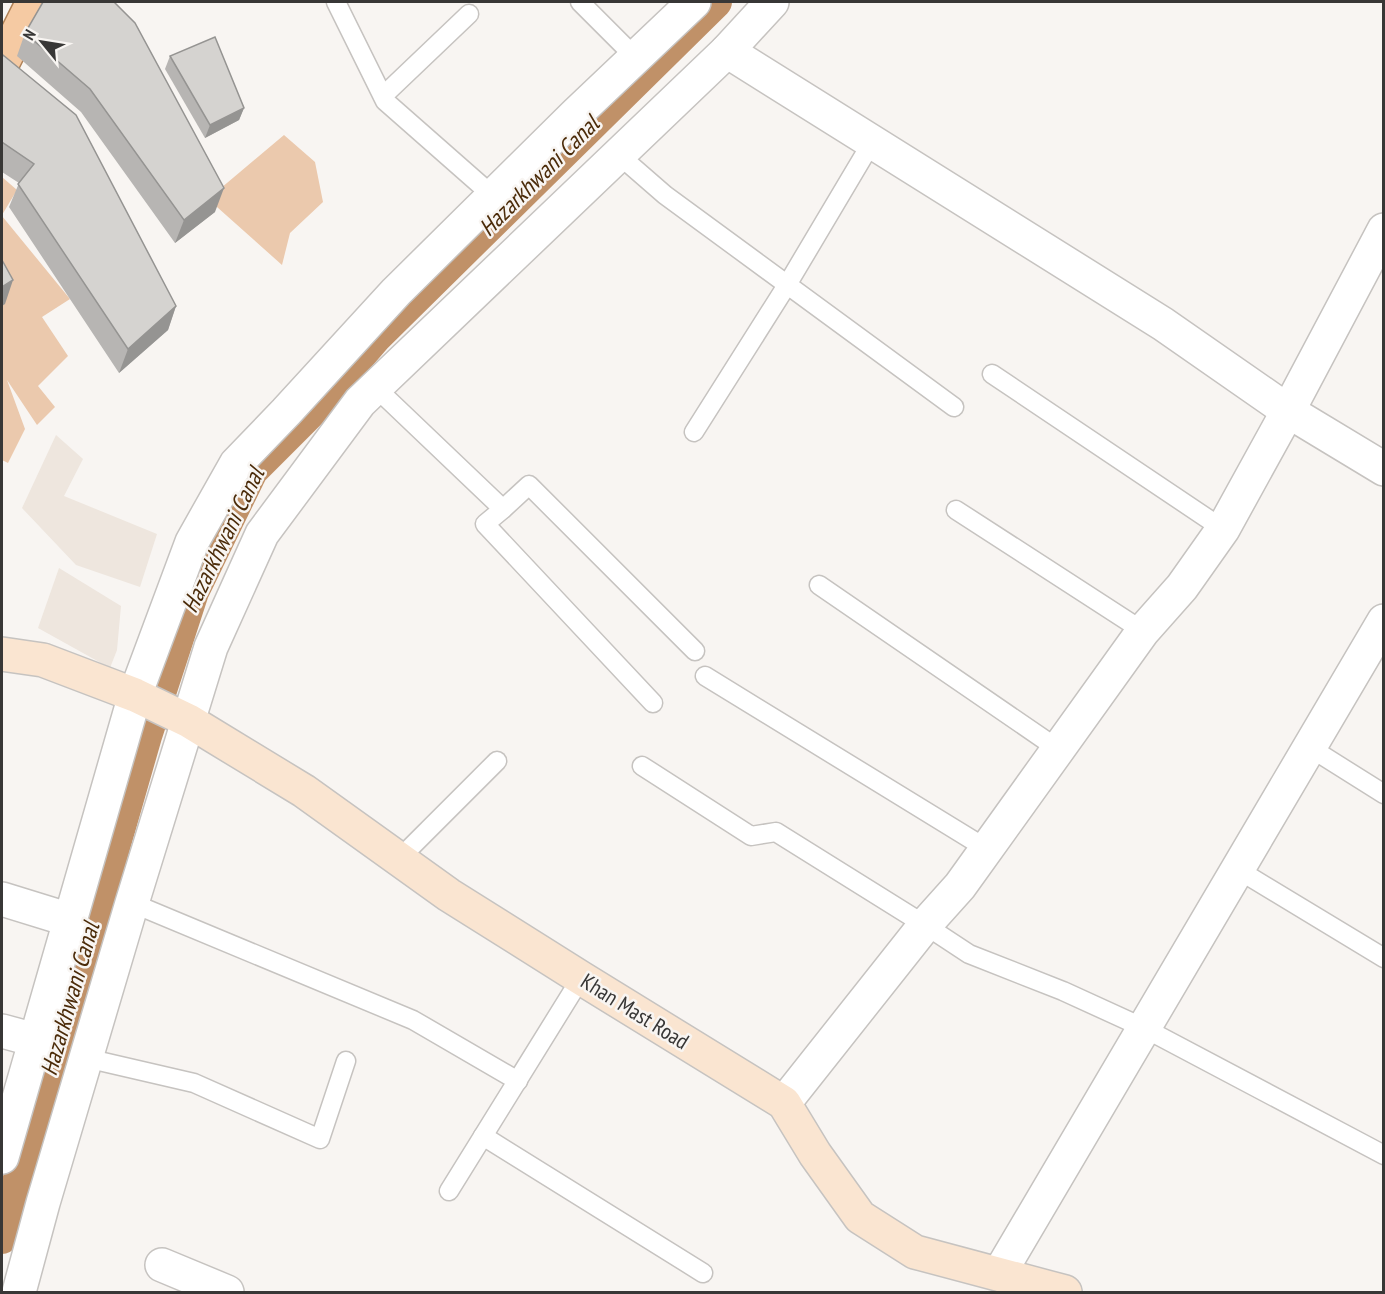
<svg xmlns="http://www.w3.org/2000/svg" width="1385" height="1294" font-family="'PT Sans Narrow',sans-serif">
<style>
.built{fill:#eee6de}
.green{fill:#ebc9ad}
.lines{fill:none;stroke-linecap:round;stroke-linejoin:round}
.canal{stroke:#c09168;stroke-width:32}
.lane-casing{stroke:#c6c3c0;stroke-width:21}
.street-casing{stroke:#c6c3c0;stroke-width:36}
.secondary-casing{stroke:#c6c3c0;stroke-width:36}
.primary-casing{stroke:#af8055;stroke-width:36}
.lane{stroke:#fff;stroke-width:18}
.street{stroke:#fff;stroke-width:33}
.secondary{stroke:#fae5d1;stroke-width:33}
.primary{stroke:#f5caa3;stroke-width:33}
.wall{fill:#b7b5b3}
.shaded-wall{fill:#959492}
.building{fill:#d5d3d0;stroke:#959492;stroke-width:1.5}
.labels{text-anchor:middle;stroke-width:5;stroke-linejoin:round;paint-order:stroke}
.street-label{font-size:22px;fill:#383736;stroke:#f8f5f2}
.water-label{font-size:24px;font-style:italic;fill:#4b2b09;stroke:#f8f5f2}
</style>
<rect width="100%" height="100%" fill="#f8f5f2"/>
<g class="built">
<path d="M56 435 83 459 64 496 157 534 140 587 76 565 22 508Z"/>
<path d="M59 568 121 606 117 650 110 668 38 628Z"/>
</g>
<g class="green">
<path d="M284 135 315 162 323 202 290 233 282 265 208 199Z"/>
<path d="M2 177 17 190 2 215Z"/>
<path d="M2 216 70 299 42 317 68 356 38 386 55 407 37 425 7 380 25 429 8 463 2 460V306L4 304 2 298Z"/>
</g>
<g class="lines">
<path class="canal" d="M2 1238 146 736 193 592 252 471 314 409 376 337 716 2"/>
<g class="lane-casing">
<g id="lane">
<path d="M336 2 385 101 493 196"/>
<path d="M580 2 636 58"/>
<path d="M383 96 469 14"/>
<path d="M619 155 665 195 954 407"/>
<path d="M992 374 1223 529"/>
<path d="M375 387 503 509 529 485 695 651"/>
<path d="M694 432 787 285 872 142"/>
<path d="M503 509 485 524 653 703"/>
<path d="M956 510 1143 631"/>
<path d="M819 585 1058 749"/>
<path d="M705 676 987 849"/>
<path d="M1309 747 1384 794"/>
<path d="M642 766 751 836 776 832 925 925 969 954 1063 991 1144 1028 1384 1155"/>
<path d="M399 859 497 761"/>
<path d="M1237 869 1384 958"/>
<path d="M132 903 413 1020 518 1081"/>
<path d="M86 1058 194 1083 320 1139 346 1061"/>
<path d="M483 1136 703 1273"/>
<path d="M449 1191 581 978"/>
</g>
</g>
<g class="street-casing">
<g id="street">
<path d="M727 51 1163 324 1288 411 1384 469"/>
<path d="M2 899 70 920"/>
<path d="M2 1031 35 1040"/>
<path d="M784 1103 925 925 960 886 1143 631 1182 587 1223 529 1288 411 1384 230"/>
<path d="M2 1157 135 695 192 542 236 464 286 412 396 292 576 114 694 2"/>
<path d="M162 1265 227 1292"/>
<path d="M999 1274 1384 621"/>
<path d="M19 1292 43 1203 132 903 211 647 262 534 360 402 727 51 772 2"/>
</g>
</g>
<g class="secondary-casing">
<path id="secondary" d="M2 654 43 660 135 695 189 721 304 791 449 895 581 978 784 1103 815 1154 860 1217 915 1252 1065 1292"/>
</g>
<g class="primary-casing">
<path id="primary" d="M2 64 33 2"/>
</g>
<use href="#lane" class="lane"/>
<use href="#street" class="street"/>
<use href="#secondary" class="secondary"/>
<use href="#primary" class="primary"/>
</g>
<g class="wall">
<path d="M43 2 215 212 175 243 81 112 17 56 25 33Z"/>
<path d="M170 56 244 108 239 120 205 138 165 69Z"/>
<path d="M2 58 176 306 168 330 119 373 9 207 19 183 2 172Z"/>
</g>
<g class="shaded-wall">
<path d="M244 108 239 120 205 138 210 125Z"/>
<path d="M224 188 215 212 175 243 184 220Z"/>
<path d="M13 280 5 304 2 306V287Z"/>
<path d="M176 306 168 330 119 373 128 349Z"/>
</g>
<g class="building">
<path d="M43 2H114L135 23 224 188 184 220 90 89 25 33Z"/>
<path d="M215 37 244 108 210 125 170 56Z"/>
<path d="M3 55 76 115 176 306 128 349 18 184 34 164 2 142V58Z"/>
<path d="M2 260 13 280 2 287Z"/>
</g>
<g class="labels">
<g class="street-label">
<text transform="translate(635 1011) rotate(32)" y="8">Khan Mast Road</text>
</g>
<g class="water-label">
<text transform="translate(539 176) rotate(-45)" y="8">Hazarkhwani Canal</text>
<text transform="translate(223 540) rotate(-64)" y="8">Hazarkhwani Canal</text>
<text transform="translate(70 999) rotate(-74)" y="8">Hazarkhwani Canal</text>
</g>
</g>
<rect width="1385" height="1294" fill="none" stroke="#383736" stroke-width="6"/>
<g transform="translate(42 42) rotate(300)" stroke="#f8f5f2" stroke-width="4.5" paint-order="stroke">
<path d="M0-4.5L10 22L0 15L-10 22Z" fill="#383736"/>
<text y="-9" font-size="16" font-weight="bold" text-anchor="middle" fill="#383736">N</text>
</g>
</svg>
